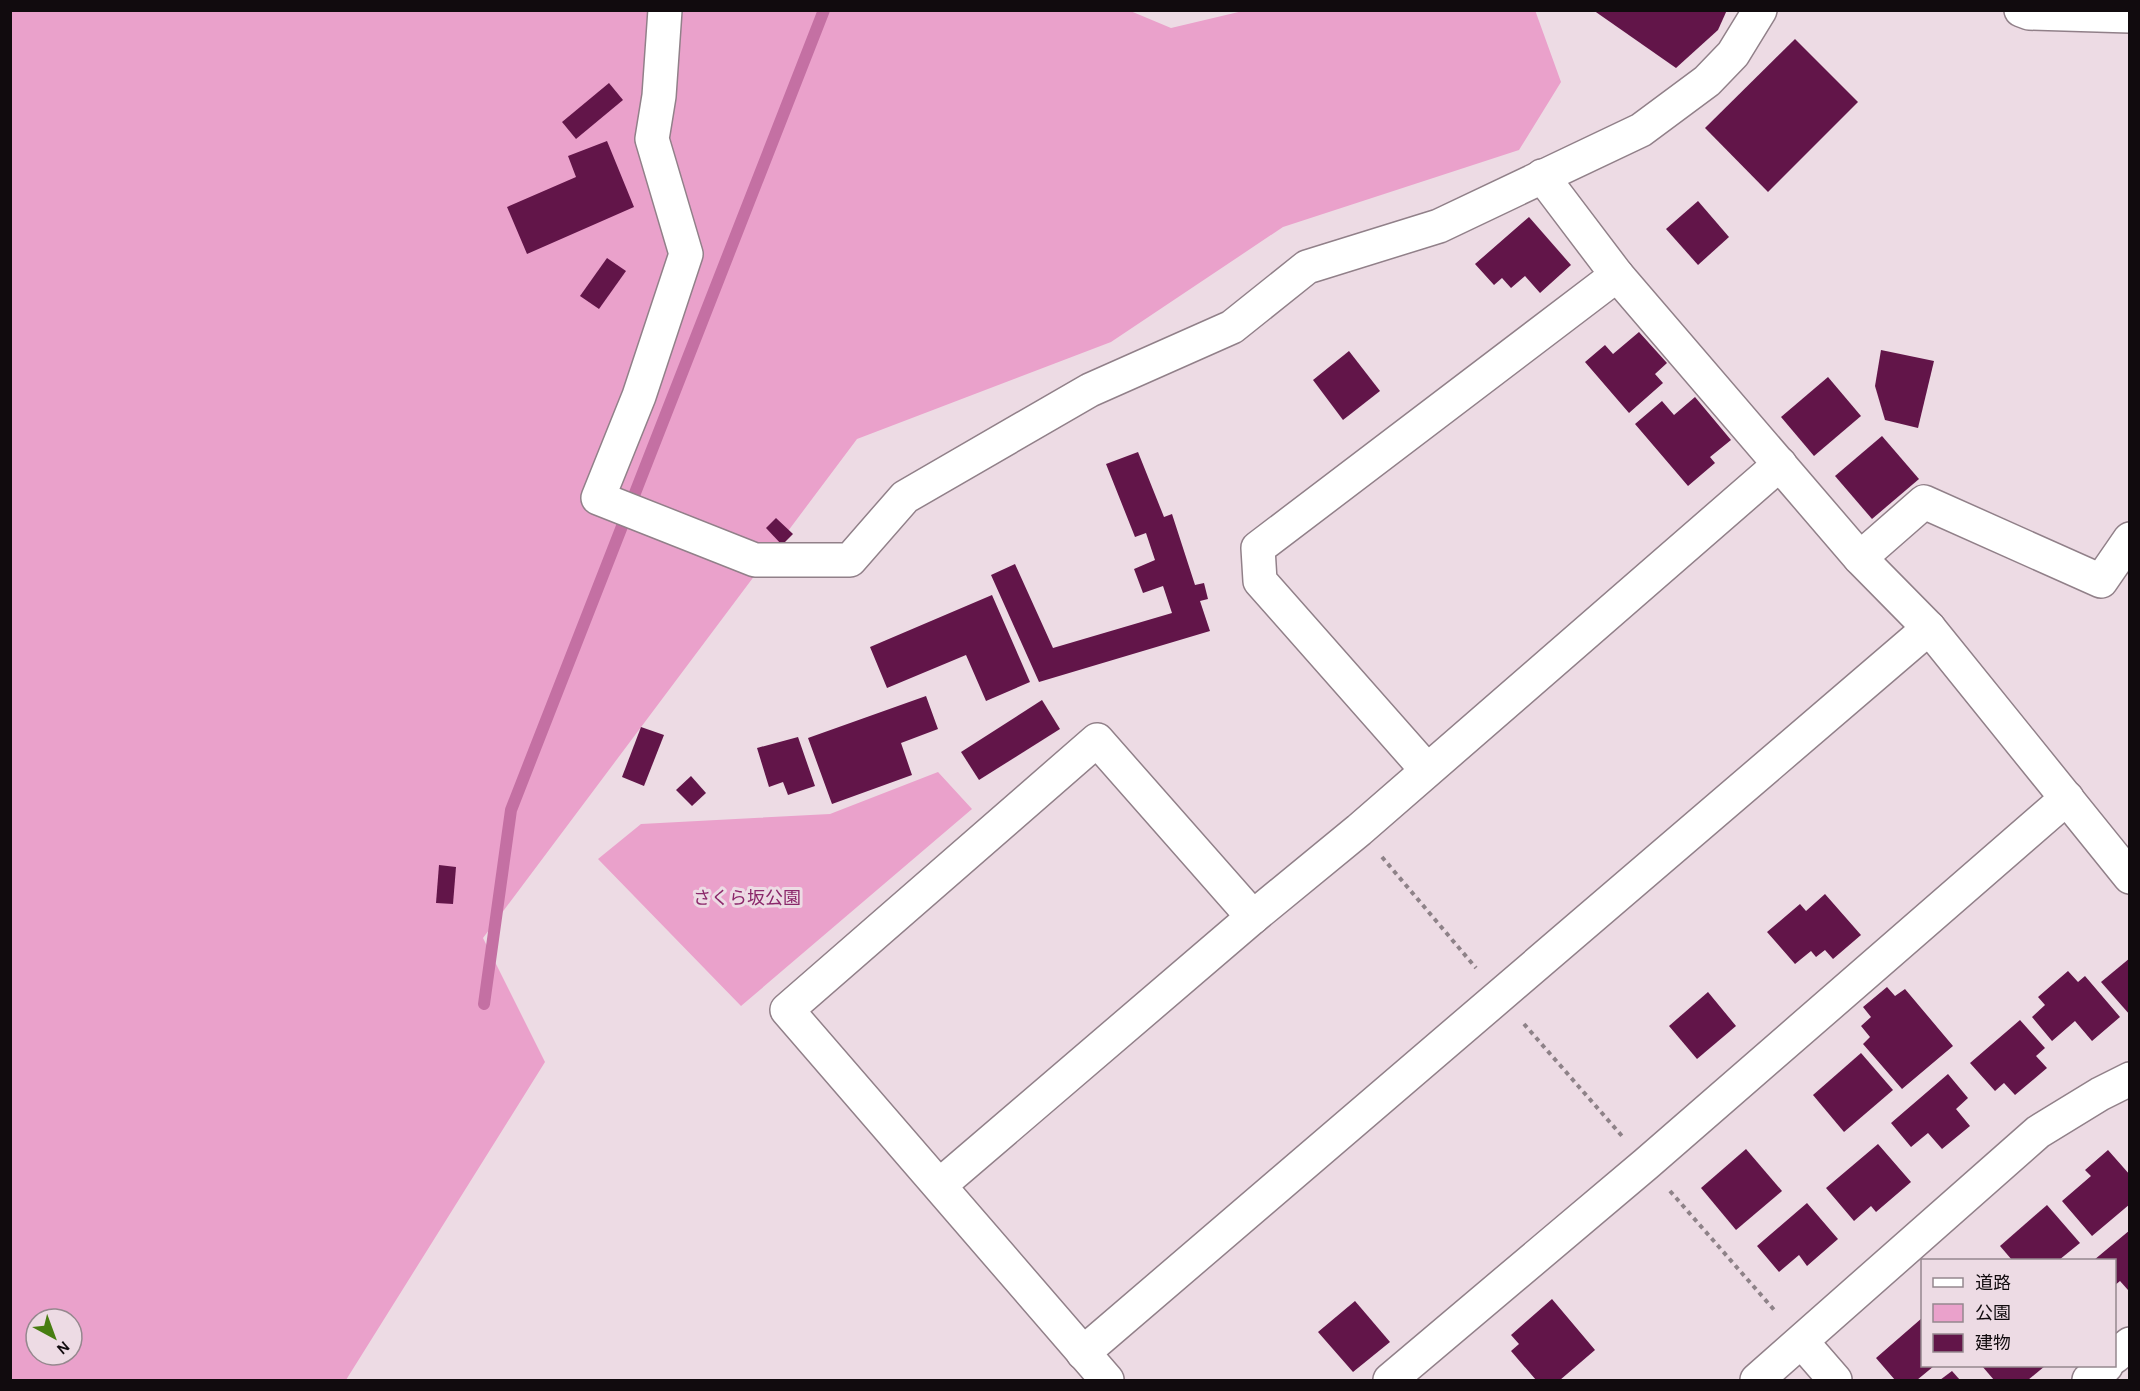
<svg xmlns="http://www.w3.org/2000/svg" width="2140" height="1391" font-family="'Alegreya Sans','Noto Sans JP',sans-serif">
<style>
.green{fill:#eaa1cb;fill-rule:evenodd}
.lines{fill:none;stroke-linecap:round;stroke-linejoin:round}
.stream{stroke:#c470a3;stroke-width:12}
.building{fill:#621549}
.street-casing{stroke:#918089;stroke-width:36}
.secondary-casing{stroke:#918089;stroke-width:36}
.path{stroke:#8e8288;stroke-width:4;stroke-dasharray:4.5 4.5;stroke-linecap:butt}
.street{stroke:#fff;stroke-width:33}
.secondary{stroke:#fff;stroke-width:33}
.labels{text-anchor:middle;stroke-width:6;stroke-linejoin:round;paint-order:stroke}
.park-label{font-size:18px;fill:#8b276a;stroke:#eddbe4}
</style>
<rect width="100%" height="100%" fill="#eddbe4"/>
<g class="green">
<path d="M1128 10 1171 28 1247 10H1535L1561 82 1519 150 1283 227 1111 342 857 439 483 938 545 1062 346 1380H11L10 11ZM36 1319H72V1355H36Z"/>
<path d="M938 772 972 809 741 1006 598 859 641 824 830 814Z"/>
</g>
<g class="lines">
<path class="stream" d="M484 1004 511 810 824 10"/>
</g>
<g class="building">
<path d="M1593 10H1727L1718 30 1676 68Z"/>
<path d="M1795 39 1858 102 1768 192 1705 128Z"/>
<path d="M609 83 623 100 576 139 562 122Z"/>
<path d="M607 141 634 207 527 254 507 207 576 177 568 156Z"/>
<path d="M1698 201 1729 237 1698 265 1666 229Z"/>
<path d="M1529 217 1571 265 1540 293 1525 276 1511 288 1502 278 1494 285 1475 264Z"/>
<path d="M607 258 626 271 599 309 580 296Z"/>
<path d="M1639 332 1667 363 1655 374 1663 383 1629 413 1585 362 1605 345 1613 354Z"/>
<path d="M1881 350 1934 361 1918 428 1885 420 1875 386Z"/>
<path d="M1349 351 1380 391 1343 420 1313 380Z"/>
<path d="M1828 377 1861 416 1814 456 1781 417Z"/>
<path d="M1695 397 1731 440 1710 457 1715 463 1688 486 1635 424 1662 401 1674 415Z"/>
<path d="M1882 436 1919 479 1872 519 1835 476Z"/>
<path d="M1138 452 1164 517 1172 514 1195 585 1204 583 1208 599 1200 601 1210 631 1039 682 991 575 1015 564 1053 648 1172 613 1163 586 1143 593 1134 569 1155 560 1146 533 1135 537 1106 464Z"/>
<path d="M776 518 793 534 782 545 766 528Z"/>
<path d="M992 595 1030 682 986 701 966 655 887 688 870 647Z"/>
<path d="M926 696 938 729 901 743 912 775 832 804 808 738Z"/>
<path d="M1042 700 1060 729 979 780 961 752Z"/>
<path d="M641 727 664 735 644 786 622 777Z"/>
<path d="M798 737 815 786 788 795 783 782 769 787 757 748Z"/>
<path d="M691 776 706 793 692 806 676 790Z"/>
<path d="M439 865 456 867 453 904 436 903Z"/>
<path d="M1825 894 1861 935 1833 959 1825 950 1816 957 1811 951 1795 964 1767 932 1800 904 1806 911Z"/>
<path d="M2130 958V1015L2101 982Z"/>
<path d="M2068 971 2078 982 2085 976 2120 1017 2092 1041 2075 1021 2052 1041 2032 1017 2045 1005 2038 997Z"/>
<path d="M1887 987 1895 996 1905 989 1953 1046 1902 1089 1863 1044 1870 1037 1861 1026 1871 1017 1863 1007Z"/>
<path d="M1708 992 1736 1026 1697 1059 1669 1026Z"/>
<path d="M2020 1020 2045 1048 2036 1056 2047 1068 2015 1095 2004 1083 1995 1091 1970 1063Z"/>
<path d="M1861 1053 1893 1090 1844 1132 1813 1095Z"/>
<path d="M1948 1074 1968 1098 1956 1109 1970 1126 1942 1149 1928 1133 1911 1147 1891 1123Z"/>
<path d="M1878 1144 1911 1182 1876 1212 1871 1206 1854 1221 1826 1188Z"/>
<path d="M1746 1149 1782 1191 1736 1230 1701 1188Z"/>
<path d="M2108 1150 2130 1175V1204L2092 1236 2062 1201 2091 1176 2085 1170Z"/>
<path d="M1807 1203 1838 1239 1807 1266 1799 1255 1779 1272 1757 1246Z"/>
<path d="M2047 1205 2080 1243 2059 1260H2012L2000 1246Z"/>
<path d="M2130 1230V1289L2128 1290 2120 1281 2114 1286V1260H2094Z"/>
<path d="M1552 1299 1595 1350 1560 1380H1536L1511 1351 1519 1344 1511 1335Z"/>
<path d="M1355 1301 1390 1342 1353 1372 1318 1332Z"/>
<path d="M1922 1318V1366H1934L1917 1380H1895L1876 1358Z"/>
<path d="M1982 1366H2045L2028 1380H1994Z"/>
<path d="M1952 1371 1960 1380H1940Z"/>
</g>
<g class="lines">
<g class="street-casing">
<g id="street">
<path d="M665 10 659 96 652 139 686 254 639 396 598 498 755 560H850L905 497 1090 390 1232 327 1307 267 1439 226 1641 130 1707 81 1733 54 1760 10"/>
<path d="M2021 10 2029 13 2130 16"/>
<path d="M1542 176 1617 275 1860 558 1929 628 2130 877"/>
<path d="M1860 558 1924 502 2101 581 2130 539"/>
<path d="M1426 769 1260 581 1258 548 1617 275"/>
<path d="M940 1185 1253 917 1359 830 1780 464"/>
<path d="M1802 1342 1835 1380"/>
<path d="M1083 1353 1929 628"/>
<path d="M2114 1357 2130 1344"/>
<path d="M1107 1380 787 1010 1097 740 1253 917"/>
<path d="M1390 1380 1646 1164 2067 798"/>
<path d="M2089 1380 2106 1366"/>
</g>
</g>
<g class="secondary-casing">
<path id="secondary" d="M1757 1380 2038 1132 2100 1094 2130 1079"/>
</g>
<g class="path">
<path d="M1382 857 1476 968"/>
<path d="M1524 1024 1622 1136"/>
<path d="M1670 1191 1776 1312"/>
</g>
<use href="#street" class="street"/>
<use href="#secondary" class="secondary"/>
</g>
<g class="labels">
<g class="park-label">
<text x="747" y="904">さくら坂公園</text>
</g>
</g>
<rect width="2140" height="1391" fill="none" stroke="#110b0e" stroke-width="24"/>
<rect x="1921" y="1259" width="195" height="108" fill="#eddbe4" stroke="#95888e" stroke-width="1.5"/>
<rect x="1933" y="1278" width="30" height="9" fill="#ffffff" stroke="#95888e" stroke-width="1.5"/>
<text x="1975" y="1289" font-size="18" fill="#110b0e">道路</text>
<rect x="1933" y="1304" width="30" height="18" fill="#eaa1cb" stroke="#95888e" stroke-width="1.5"/>
<text x="1975" y="1319" font-size="18" fill="#110b0e">公園</text>
<rect x="1933" y="1334" width="30" height="18" fill="#621549" stroke="#95888e" stroke-width="1.5"/>
<text x="1975" y="1349" font-size="18" fill="#110b0e">建物</text>
<g transform="translate(54 1337) rotate(139)"><circle r="28" fill="#eddbe4" stroke="#95888e" stroke-width="1.5"/>
<path d="M0-4.5L10 22L0 15L-10 22Z" fill="#477d11"/>
<text y="-9" font-size="16" font-weight="bold" text-anchor="middle" fill="#110b0e">N</text>
</g>
</svg>
